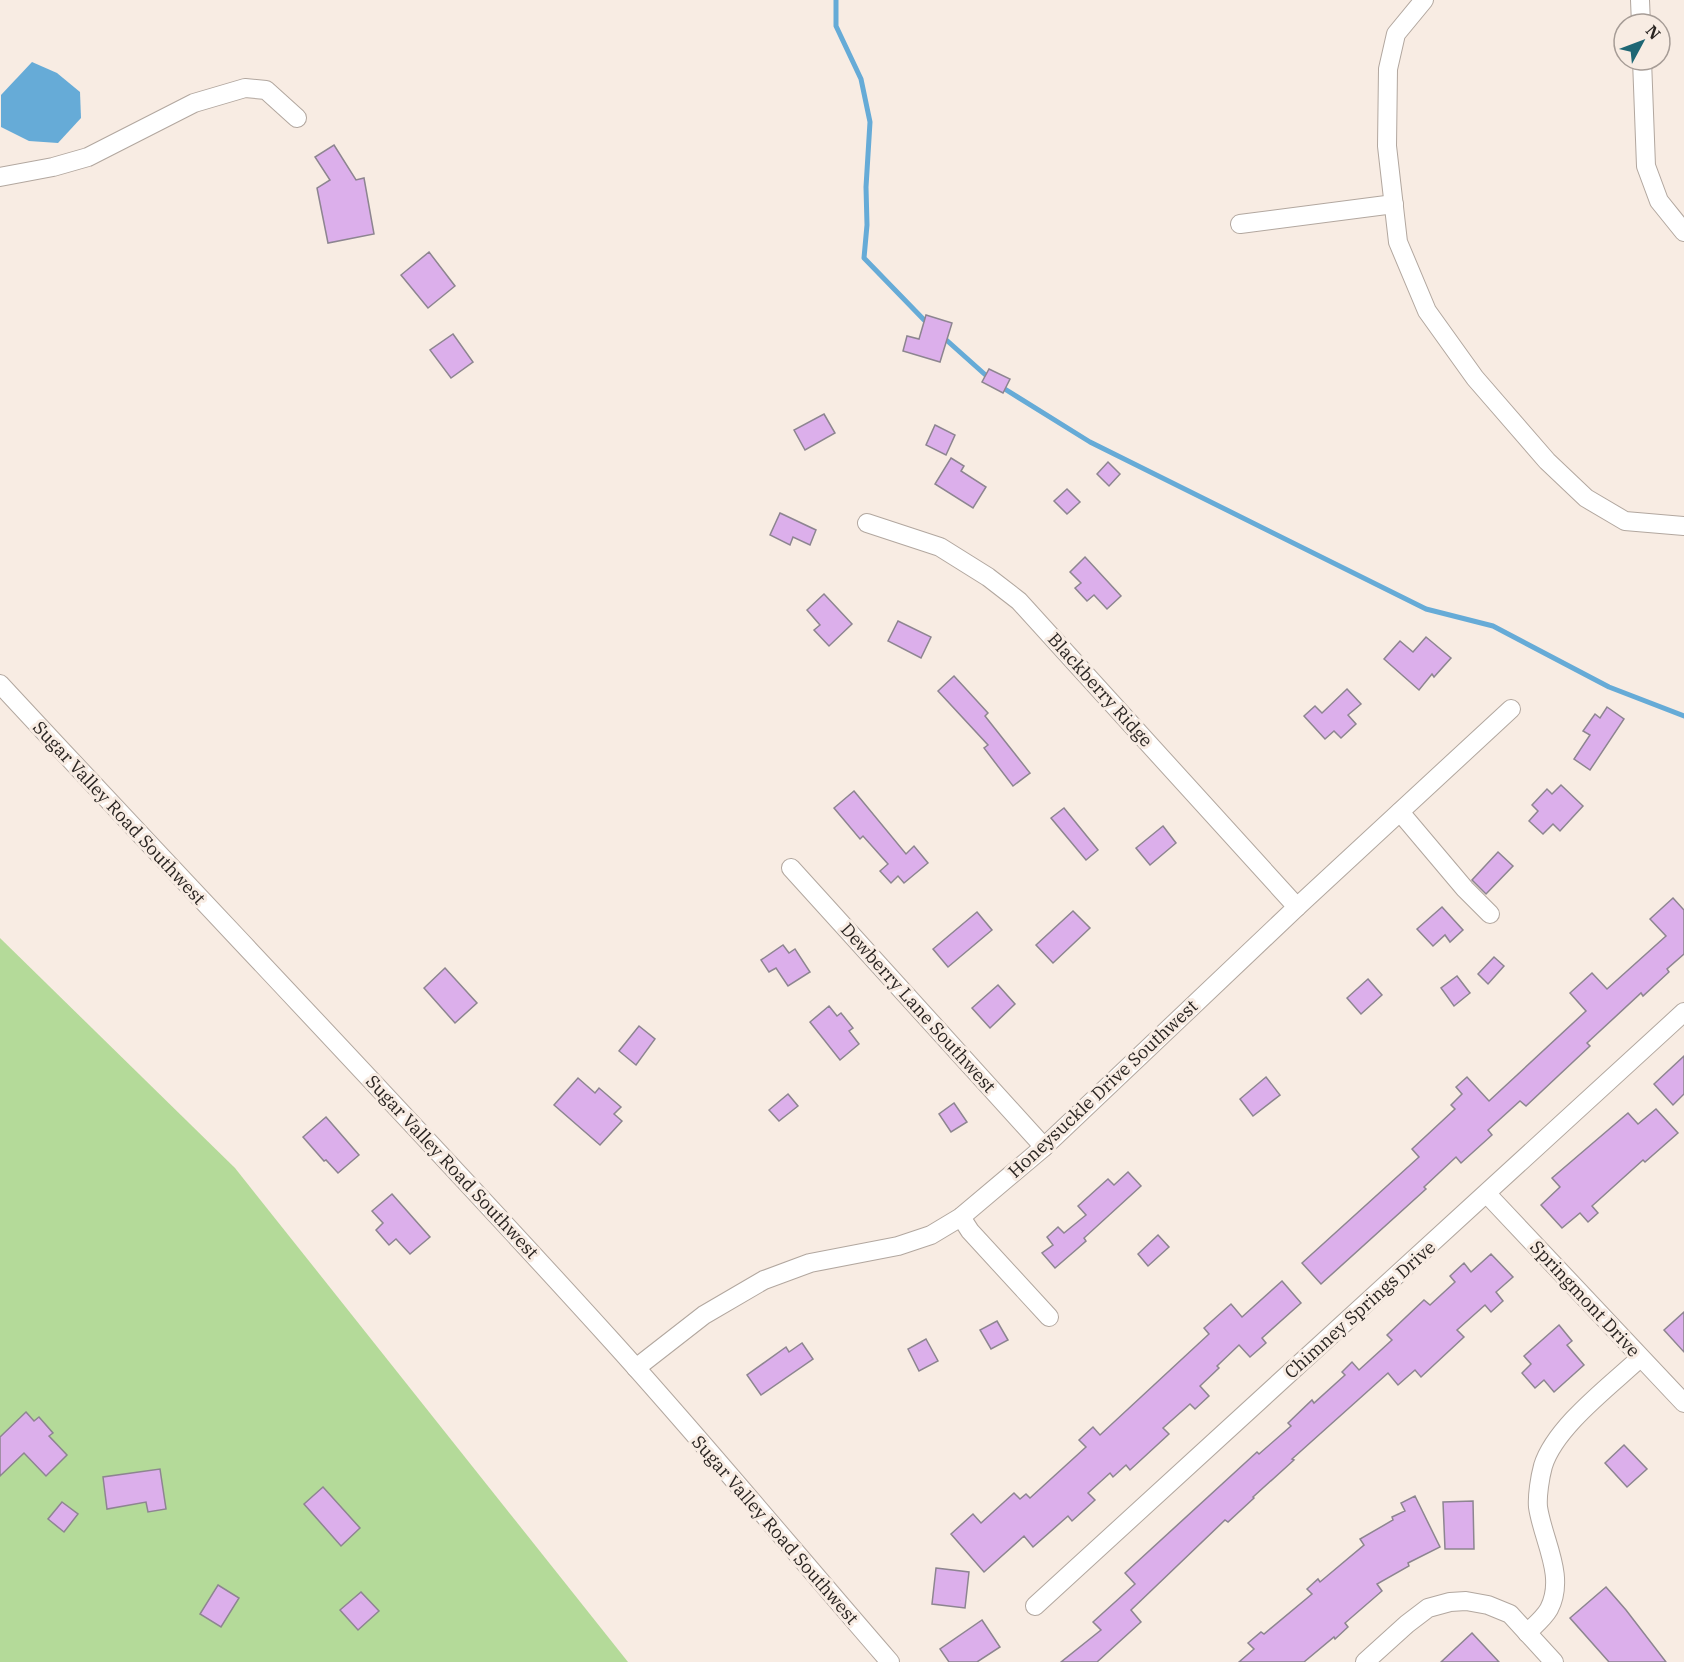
<svg xmlns="http://www.w3.org/2000/svg" width="1684" height="1662" font-family="'IBM Plex Serif',serif">
<style>
.green{fill:#b4da99}
.water{fill:#66abd7}
.lines{fill:none;stroke-linecap:round;stroke-linejoin:round}
.stream{stroke:#66abd7;stroke-width:5}
.building{fill:#dcafeb;stroke:#8d8590;stroke-width:1.5}
.minor-casing{stroke:#b2a79f;stroke-width:20}
.minor{stroke:#fff;stroke-width:18}
.labels{text-anchor:middle;stroke-width:6;stroke-linejoin:round;paint-order:stroke}
.street-label{font-size:18px;fill:#2a2522;stroke:#f8ece3}
</style>
<rect width="100%" height="100%" fill="#f8ece3"/>
<path class="green" d="M0 938 235 1168 628 1662H0Z"/>
<path class="water" d="M32 62 57 73 80 92 81 118 58 143 29 141 1 127V95Z"/>
<g class="lines">
<g class="stream">
<path d="M836 0V26L861 79 870 122 866 187 867 225 864 258 929 325"/>
<path d="M943 337 990 379"/>
<path d="M1000 386 1090 442 1426 609 1493 626 1609 687 1684 716"/>
</g>
</g>
<g class="building">
<path d="M334 145 356 180 364 178 374 234 328 243 317 188 330 180 315 157Z"/>
<path d="M429 252 455 286 428 308 401 275Z"/>
<path d="M926 315 952 323 940 362 903 351 907 336 919 339Z"/>
<path d="M453 334 473 362 451 378 430 350Z"/>
<path d="M989 369 1010 379 1003 393 982 382Z"/>
<path d="M824 414 835 433 805 450 794 430Z"/>
<path d="M935 425 955 435 946 455 926 445Z"/>
<path d="M951 458 964 466 961 471 986 487 973 508 935 484Z"/>
<path d="M1108 462 1120 474 1109 486 1097 474Z"/>
<path d="M1067 489 1080 502 1067 514 1054 501Z"/>
<path d="M780 513 816 530 810 545 793 537 790 545 770 535Z"/>
<path d="M1085 557 1121 596 1107 609 1094 595 1087 601 1075 588 1081 583 1070 572Z"/>
<path d="M824 594 852 624 829 646 814 630 820 625 807 610Z"/>
<path d="M898 621 931 637 921 658 888 641Z"/>
<path d="M1426 637 1451 658 1434 677 1432 674 1419 690 1384 659 1400 641 1413 652Z"/>
<path d="M954 676 988 713 985 716 1030 773 1013 786 984 748 988 745 938 691Z"/>
<path d="M1347 689 1361 704 1348 715 1356 724 1341 738 1334 731 1325 739 1304 716 1315 706 1322 713Z"/>
<path d="M1607 707 1624 719 1590 770 1574 759 1590 735 1583 731 1595 714 1600 718Z"/>
<path d="M1561 785 1583 806 1560 831 1553 824 1543 834 1529 821 1538 811 1532 805 1547 789 1552 794Z"/>
<path d="M854 791 906 854 914 846 928 863 904 883 898 876 891 883 880 871 888 864 863 836 860 839 834 808Z"/>
<path d="M1064 808 1098 850 1086 860 1051 818Z"/>
<path d="M1163 826 1176 843 1150 865 1136 848Z"/>
<path d="M1498 852 1513 866 1486 894 1472 880Z"/>
<path d="M1673 898 1684 910V954L1667 969 1669 972 1643 996 1641 993 1587 1043 1590 1046 1526 1106 1520 1101 1488 1130 1492 1135 1461 1163 1456 1157 1424 1187 1426 1189 1321 1284 1302 1263 1419 1157 1412 1149 1455 1109 1451 1105 1462 1094 1456 1087 1467 1077 1489 1101 1586 1011 1570 993 1592 973 1607 989 1666 936 1650 919Z"/>
<path d="M1442 907 1463 930 1450 942 1445 935 1433 946 1417 929Z"/>
<path d="M1073 911 1090 928 1053 963 1036 945Z"/>
<path d="M977 912 992 930 948 967 933 949Z"/>
<path d="M783 945 789 953 795 949 810 972 788 986 776 968 769 972 761 960Z"/>
<path d="M1494 957 1504 966 1488 984 1478 974Z"/>
<path d="M445 968 477 1003 455 1023 424 988Z"/>
<path d="M1457 976 1470 993 1454 1006 1441 988Z"/>
<path d="M1368 979 1382 995 1361 1014 1347 998Z"/>
<path d="M998 985 1015 1004 990 1028 972 1008Z"/>
<path d="M829 1006 837 1016 841 1013 853 1028 849 1031 859 1044 840 1060 810 1022Z"/>
<path d="M639 1026 655 1039 636 1065 619 1051Z"/>
<path d="M1684 1056V1094L1673 1105 1654 1084Z"/>
<path d="M1266 1077 1280 1095 1253 1116 1240 1099Z"/>
<path d="M578 1078 595 1093 599 1088 621 1107 614 1114 622 1121 600 1145 554 1105Z"/>
<path d="M788 1094 798 1106 779 1121 769 1110Z"/>
<path d="M954 1103 967 1122 951 1132 939 1114Z"/>
<path d="M1656 1109 1678 1133 1645 1162 1643 1160 1592 1206 1598 1213 1588 1222 1580 1213 1562 1228 1541 1205 1560 1187 1552 1178 1628 1113 1638 1124Z"/>
<path d="M326 1117 359 1155 338 1173 326 1160 324 1161 303 1137Z"/>
<path d="M1128 1172 1141 1186 1084 1238 1086 1241 1077 1249 1055 1268 1042 1253 1053 1245 1047 1237 1058 1227 1064 1233 1086 1215 1078 1206 1108 1179 1114 1185Z"/>
<path d="M392 1194 430 1237 410 1254 396 1239 389 1245 376 1230 383 1223 372 1211Z"/>
<path d="M1158 1235 1169 1247 1148 1266 1138 1254Z"/>
<path d="M1491 1254 1513 1277 1496 1292 1503 1301 1491 1312 1485 1305 1457 1330 1464 1337 1421 1377 1415 1370 1398 1385 1388 1373 1349 1408 1292 1459 1294 1460 1253 1497 1254 1498 1228 1522 1225 1520 1131 1610 1141 1622 1097 1662H1061L1101 1630 1093 1622 1135 1584 1125 1573 1257 1452 1259 1454 1291 1426 1288 1423 1312 1400 1314 1403 1345 1375 1342 1372 1352 1362 1359 1370 1392 1340 1387 1335 1424 1300 1430 1305 1455 1282 1450 1276 1464 1263 1471 1272Z"/>
<path d="M1282 1281 1301 1303 1262 1338 1266 1343 1250 1357 1239 1345 1217 1366 1219 1368 1200 1386 1209 1396 1195 1409 1190 1404 1163 1428 1169 1434 1130 1470 1126 1465 1113 1477 1110 1473 1088 1493 1095 1500 1072 1521 1068 1516 1033 1547 1024 1536 984 1572 951 1534 973 1514 981 1523 1014 1493 1020 1499 1026 1494 1030 1498 1086 1447 1079 1440 1093 1427 1100 1435 1209 1334 1204 1328 1231 1304 1242 1317Z"/>
<path d="M1684 1312V1352L1664 1330Z"/>
<path d="M997 1321 1008 1340 991 1349 980 1330Z"/>
<path d="M1559 1325 1572 1341 1567 1345 1584 1365 1554 1392 1544 1380 1535 1388 1522 1373 1531 1364 1524 1356Z"/>
<path d="M926 1339 938 1361 919 1371 908 1349Z"/>
<path d="M802 1343 813 1359 761 1395 747 1375 786 1347 789 1352Z"/>
<path d="M26 1412 34 1421 39 1417 53 1433 49 1436 67 1455 46 1476 24 1453 0 1476V1437Z"/>
<path d="M1624 1445 1647 1469 1627 1487 1605 1463Z"/>
<path d="M160 1469 166 1509 148 1512 146 1502 107 1509 103 1477Z"/>
<path d="M323 1487 360 1528 341 1546 304 1504Z"/>
<path d="M1415 1496 1440 1547 1408 1563 1409 1566 1377 1584 1382 1591 1345 1623 1348 1627 1335 1639 1334 1637 1304 1662H1239L1254 1649 1248 1643 1261 1632 1264 1634 1312 1594 1307 1589 1318 1579 1320 1582 1364 1545 1360 1539 1393 1520 1392 1517 1405 1511 1401 1503Z"/>
<path d="M1473 1501 1474 1549H1445L1443 1502Z"/>
<path d="M62 1502 78 1514 64 1532 48 1519Z"/>
<path d="M936 1568 969 1572 965 1608 932 1604Z"/>
<path d="M218 1585 239 1598 221 1627 200 1614Z"/>
<path d="M1606 1587 1626 1610 1666 1662H1609L1570 1618Z"/>
<path d="M361 1592 379 1611 358 1630 340 1610Z"/>
<path d="M982 1620 1000 1647 977 1662H949L940 1649Z"/>
<path d="M1472 1633 1499 1662H1441Z"/>
</g>
<g class="lines">
<g class="minor-casing">
<g id="minor">
<path d="M1424 0 1396 34 1388 69 1387 146 1398 242 1427 311 1475 378 1547 461 1586 498 1625 521 1684 526"/>
<path d="M1640 0 1641 24"/>
<path d="M1642 60 1646 166 1659 201 1684 232"/>
<path d="M0 177 53 167 88 157 194 103 245 88 266 90 297 118"/>
<path d="M1240 224 1394 204"/>
<path d="M867 523 940 547 988 577 1019 601 1297 907"/>
<path d="M0 684C203 903 411 1119 612 1341 707 1446 797 1555 890 1662"/>
<path d="M1400 812 1465 889 1490 914"/>
<path d="M791 868 1044 1147"/>
<path d="M1487 1194 1684 1403"/>
<path d="M961 1217 970 1231 1049 1317"/>
<path d="M636 1368 704 1315 764 1280 810 1263 898 1246 931 1235 961 1217 1044 1147 1297 907 1511 709"/>
<path d="M1035 1606 1684 1012"/>
<path d="M1527 1633C1534 1626 1544 1618 1549 1609 1566 1576 1543 1541 1538 1507 1537 1496 1540 1477 1543 1466 1555 1427 1610 1386 1640 1358"/>
<path d="M1365 1662 1407 1624 1428 1608 1450 1602 1466 1601 1488 1605 1510 1614 1554 1662"/>
</g>
</g>
<use href="#minor" class="minor"/>
</g>
<g class="labels">
<g class="street-label">
<text transform="translate(1100 690) rotate(48)" y="6">Blackberry Ridge</text>
<text transform="translate(119 813) rotate(47)" y="6">Sugar Valley Road Southwest</text>
<text transform="translate(918 1008) rotate(48)" y="6">Dewberry Lane Southwest</text>
<text transform="translate(1103 1089) rotate(-43)" y="6">Honeysuckle Drive Southwest</text>
<text transform="translate(452 1167) rotate(47)" y="6">Sugar Valley Road Southwest</text>
<text transform="translate(1585 1299) rotate(47)" y="6">Springmont Drive</text>
<text transform="translate(1360 1310) rotate(-42)" y="6">Chimney Springs Drive</text>
<text transform="translate(775 1530) rotate(49)" y="6">Sugar Valley Road Southwest</text>
</g>
</g>
<g transform="translate(1642 42) rotate(49)"><circle r="28" fill="#f8ece3" stroke="#a69c96" stroke-width="1.5"/>
<path d="M0-4.5L10 22L0 15L-10 22Z" fill="#1e6674"/>
<text y="-9" font-size="16" font-weight="bold" text-anchor="middle" fill="#2a2522">N</text>
</g>
</svg>
